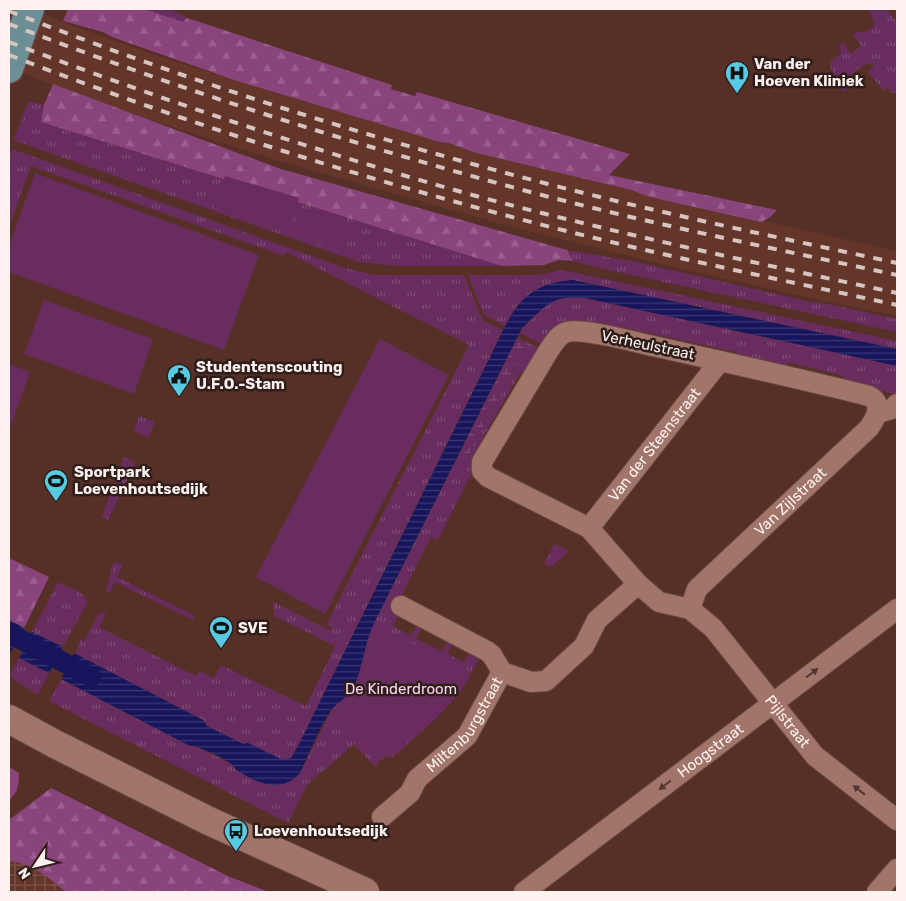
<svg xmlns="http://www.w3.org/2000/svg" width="906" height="901" font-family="Rubik,sans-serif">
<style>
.built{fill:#64362a}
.industrial{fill:url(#industrial-grid)}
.grass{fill:url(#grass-tufts)}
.forest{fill:url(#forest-firs)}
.wetland{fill:url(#wetland-marsh)}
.green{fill:#682d5e}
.water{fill:url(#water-rules)}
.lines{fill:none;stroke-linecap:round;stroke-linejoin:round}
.canal{stroke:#17165c;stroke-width:20}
.street-casing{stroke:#694b43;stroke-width:22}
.secondary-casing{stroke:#694b43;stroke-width:30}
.primary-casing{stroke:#694b43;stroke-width:30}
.street{stroke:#a2756a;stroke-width:20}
.secondary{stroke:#a2756a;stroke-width:28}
.primary{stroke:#6c8e95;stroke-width:28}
.rail{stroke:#d6c4c0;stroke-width:4;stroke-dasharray:9 9;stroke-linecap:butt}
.oneway{fill:#523731}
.labels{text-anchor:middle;stroke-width:5;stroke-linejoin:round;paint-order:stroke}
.poi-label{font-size:15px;font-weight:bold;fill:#fdf2f0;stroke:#2f1d19;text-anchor:start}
.street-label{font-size:15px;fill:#fdf2f0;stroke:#2f1d19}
.park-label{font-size:15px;fill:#fcd4f2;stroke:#2f1d19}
</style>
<defs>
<pattern id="industrial-grid" width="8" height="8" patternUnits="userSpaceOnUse" patternTransform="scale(1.25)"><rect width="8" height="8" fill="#64362a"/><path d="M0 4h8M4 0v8" fill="none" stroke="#7b5449"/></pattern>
<pattern id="grass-tufts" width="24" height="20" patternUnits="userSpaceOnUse" patternTransform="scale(1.25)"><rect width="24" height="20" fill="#682d5e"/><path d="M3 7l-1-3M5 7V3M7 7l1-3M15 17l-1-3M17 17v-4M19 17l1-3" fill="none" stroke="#7e4c75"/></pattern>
<pattern id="forest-firs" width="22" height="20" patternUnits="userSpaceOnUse" patternTransform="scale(1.25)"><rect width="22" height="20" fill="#89447c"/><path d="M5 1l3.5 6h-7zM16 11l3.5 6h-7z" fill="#9b5f8f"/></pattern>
<pattern id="wetland-marsh" width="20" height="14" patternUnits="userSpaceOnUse" patternTransform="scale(1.25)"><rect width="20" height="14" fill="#682d5e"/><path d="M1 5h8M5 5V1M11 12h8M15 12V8" fill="none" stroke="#7e4c75"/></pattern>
<pattern id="water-rules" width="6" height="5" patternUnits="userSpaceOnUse" patternTransform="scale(1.25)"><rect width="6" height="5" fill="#17165c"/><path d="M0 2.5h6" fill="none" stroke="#3a3874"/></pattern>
</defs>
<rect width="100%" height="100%" fill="#562f26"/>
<path class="built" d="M9 9H33L73 26 164 58 288 97 443 140 651 196 897 251V316L806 297 682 269 508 226 275 160 120 110 9 68Z"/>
<path class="industrial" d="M9 830 129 892H9Z"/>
<g class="grass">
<path d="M144 9H170L187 18 183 22Z"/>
<path d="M869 9H886L897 22V93H892L888 88 883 90 868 72 873 67V64C866 61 855 70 851 77L855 82 843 92 833 81 834 74 829 63 841 53V50L838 47 843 43 851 54 861 46 853 35 857 31 863 33 873 27 874 22Z"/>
<path d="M29 101 44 105 41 122 502 266H396L359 262 13 140Z"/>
<path d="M12 149 345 268 374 275H464L480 314 484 321 503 330 297 748 291 758 283 760 248 743 243 744 207 726 203 720 75 654 81 639 84 641 99 613 106 612 99 627 196 676 199 671 214 678 221 665 306 706 335 646 274 616 273 602 331 631 332 627 326 625 469 345 286 252 284 256 31 166 9 227V157Z"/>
<path d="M567 250 631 261 811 302 823 303 897 319V332L604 269 573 261Z"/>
<path d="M562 270 897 341V349L573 280 518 304 505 326 484 315 468 275H540Z"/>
<path d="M574 297 585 298 897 366V394L842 383 843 376 788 362 785 370 735 359 736 352 622 327 620 333 543 345 520 333C524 323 543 305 554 300 560 297 568 298 574 297Z"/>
<path d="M527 342 541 349 526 375 521 371 482 439 487 442 438 540 431 537 400 599 398 615 393 626 411 636 417 623 422 626 416 639 442 651 448 640 453 642 448 654 464 662 470 650 481 654C458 702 432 723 393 757H387L381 754 376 768 354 744 307 785 288 823 49 701 61 679 190 746H195L232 764 236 770 300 773 330 713 338 701 374 623 457 458 464 462 492 412Z"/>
<path d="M139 416 155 422 148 438 134 431Z"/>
<path d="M124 457 135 463 108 520 102 517Z"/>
<path d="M554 544 569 551 551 567 544 564Z"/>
<path d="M116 562 123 565 117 577 195 616 193 620 115 582 109 593 107 592 106 590 113 564Z"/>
<path d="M58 582 80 592 87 600 86 605 63 647 32 632Z"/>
<path d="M19 658 49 673 38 695 9 676Z"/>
</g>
<g class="forest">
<path d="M68 9H144L183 22 187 18 392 85 391 89 415 96 417 92 630 154 609 175 777 210 769 218 761 222 650 197 631 190 473 152 449 143 440 142 237 81 112 37 103 32 63 21Z"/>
<path d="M53 84 281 169 567 250 573 261 559 260 544 265 502 266 41 122 44 105Z"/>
<path d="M9 558 49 577 24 628 9 620Z"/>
<path d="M9 767 19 773C19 784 18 793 9 800Z"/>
<path d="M51 788 228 876 269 892H66C49 878 32 863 9 861V820Z"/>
</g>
<path class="wetland" d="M517 338 527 342 492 412 464 463 457 458Z"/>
<g class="green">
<path d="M35 173 259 255 224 350 9 272V246Z"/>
<path d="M225 176 299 198 287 233 213 207Z"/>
<path d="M307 209 348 223 339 251 297 237Z"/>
<path d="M44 300 153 339 134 394 24 354Z"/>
<path d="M380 339 449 375 325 614 256 577Z"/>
<path d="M9 364 30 372 9 431Z"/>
<path d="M374 623 433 655 469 678C445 716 416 736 380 761L363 746 334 706C339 701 344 699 350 694 360 686 363 650 367 637 369 632 372 627 374 623Z"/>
</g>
<g class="water">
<path d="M573 280 897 349V366L585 298C549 295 547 306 522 328L374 623C364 644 363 668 353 689 349 697 337 702 331 710 319 729 310 752 300 773 281 794 259 784 238 771 235 769 234 765 230 763 220 756 207 751 195 746H190L61 679 74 653 203 720 207 726 243 744 248 743 283 760 291 758 297 748 492 353C513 311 521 284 573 280Z"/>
<path d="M9 620 24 628 10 654 9 653Z"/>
<path d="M32 632 63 647 49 673 19 658Z"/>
</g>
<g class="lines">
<path class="canal" d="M9 633 91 677"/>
<g class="street-casing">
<g id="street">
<path d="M878 413 892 409 897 404"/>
<path id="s1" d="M589 528 720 361"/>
<path d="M401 606 487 651 492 655 502 672"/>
<path id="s2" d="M690 609 697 589 869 428C876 418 884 403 869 396 797 378 725 362 653 346 635 342 584 328 567 332 559 334 554 343 549 350L482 462V471L488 477 589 528 638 584 659 602 690 609 713 628 815 756 897 820"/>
<path id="s3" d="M382 817 410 793 417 779 467 736 502 672 531 682 546 681 584 646 597 620 638 584"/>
<path id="s4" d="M524 892 897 609"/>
<path d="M877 892 897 869"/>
</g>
</g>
<g class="secondary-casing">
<path id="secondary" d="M9 719 55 744 209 821 365 892"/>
</g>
<g class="primary-casing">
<path id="primary" d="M9 69 30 9"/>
</g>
<use href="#street" class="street"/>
<use href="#secondary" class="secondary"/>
<use href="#primary" class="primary"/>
<g class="rail">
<path d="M9 11C184 80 365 137 548 184 664 214 781 238 897 263"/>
<path d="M9 24C172 87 339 140 508 186 636 221 767 247 897 275"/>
<path d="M9 42C162 100 318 152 476 196 615 233 756 263 897 293"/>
<path d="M9 55C182 122 360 178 539 224 658 255 778 279 897 305"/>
</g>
</g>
<defs><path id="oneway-solid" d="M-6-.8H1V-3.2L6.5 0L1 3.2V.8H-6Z" transform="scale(1.25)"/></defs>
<g class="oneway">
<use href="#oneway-solid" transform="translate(812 673) rotate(-37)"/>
<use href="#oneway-solid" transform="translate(665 785) rotate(143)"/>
<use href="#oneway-solid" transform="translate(859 790) rotate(-142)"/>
</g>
<defs>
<g id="hospital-pin" transform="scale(1.25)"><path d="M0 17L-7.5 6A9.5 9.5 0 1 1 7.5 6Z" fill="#57c9e2" stroke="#2f1d19"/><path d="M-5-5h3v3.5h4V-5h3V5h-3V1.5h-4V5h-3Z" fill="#111"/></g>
<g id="civic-pin" transform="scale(1.25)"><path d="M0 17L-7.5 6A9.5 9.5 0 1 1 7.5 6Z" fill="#57c9e2" stroke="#2f1d19"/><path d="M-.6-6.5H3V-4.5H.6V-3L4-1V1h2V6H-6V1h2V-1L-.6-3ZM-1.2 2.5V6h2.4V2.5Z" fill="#111"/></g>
<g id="stadium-pin" transform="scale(1.25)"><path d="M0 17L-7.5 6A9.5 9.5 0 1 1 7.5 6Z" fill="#57c9e2" stroke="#2f1d19"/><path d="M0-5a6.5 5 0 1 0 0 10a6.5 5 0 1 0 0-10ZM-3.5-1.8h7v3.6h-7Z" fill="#111"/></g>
<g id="bus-pin" transform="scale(1.25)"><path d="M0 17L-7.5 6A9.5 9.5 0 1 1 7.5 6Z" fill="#57c9e2" stroke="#2f1d19"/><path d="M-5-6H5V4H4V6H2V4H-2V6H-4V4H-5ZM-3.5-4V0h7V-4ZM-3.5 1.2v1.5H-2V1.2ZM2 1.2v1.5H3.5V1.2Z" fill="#111"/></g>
</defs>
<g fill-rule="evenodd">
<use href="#hospital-pin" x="737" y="73"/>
<use href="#civic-pin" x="179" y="376"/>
<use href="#stadium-pin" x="56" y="481"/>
<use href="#stadium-pin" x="221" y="628"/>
<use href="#bus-pin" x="236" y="831"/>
</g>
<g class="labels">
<g class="poi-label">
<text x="754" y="69">Van der<tspan x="754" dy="17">Hoeven Kliniek</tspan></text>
<text x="196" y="372">Studentenscouting<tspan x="196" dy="17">U.F.O.-Stam</tspan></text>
<text x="74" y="477">Sportpark<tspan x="74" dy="17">Loevenhoutsedijk</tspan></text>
<text x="238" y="633">SVE</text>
<text x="254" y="836">Loevenhoutsedijk</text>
</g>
<g class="street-label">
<text transform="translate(648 345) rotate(12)" y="5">Verheulstraat</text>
<text dy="5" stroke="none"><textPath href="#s1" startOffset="106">Van der Steenstraat</textPath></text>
<text dy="5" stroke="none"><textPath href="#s2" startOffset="149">Van Zijlstraat</textPath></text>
<text dy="5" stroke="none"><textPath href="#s2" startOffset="1174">Pijlstraat</textPath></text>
<text dy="5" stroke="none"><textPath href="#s3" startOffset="126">Miltenburgstraat</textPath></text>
<text dy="5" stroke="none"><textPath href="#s4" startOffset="234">Hoogstraat</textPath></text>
</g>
<g class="park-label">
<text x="401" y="694">De Kinderdroom</text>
</g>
</g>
<rect width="906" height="901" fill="none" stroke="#fdf2f0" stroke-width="20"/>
<g transform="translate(35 866) rotate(235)" stroke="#2f1d19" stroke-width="4" paint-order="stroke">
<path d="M0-4L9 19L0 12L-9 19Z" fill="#fdf2f0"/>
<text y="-8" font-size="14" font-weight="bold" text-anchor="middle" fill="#fdf2f0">N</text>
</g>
</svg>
